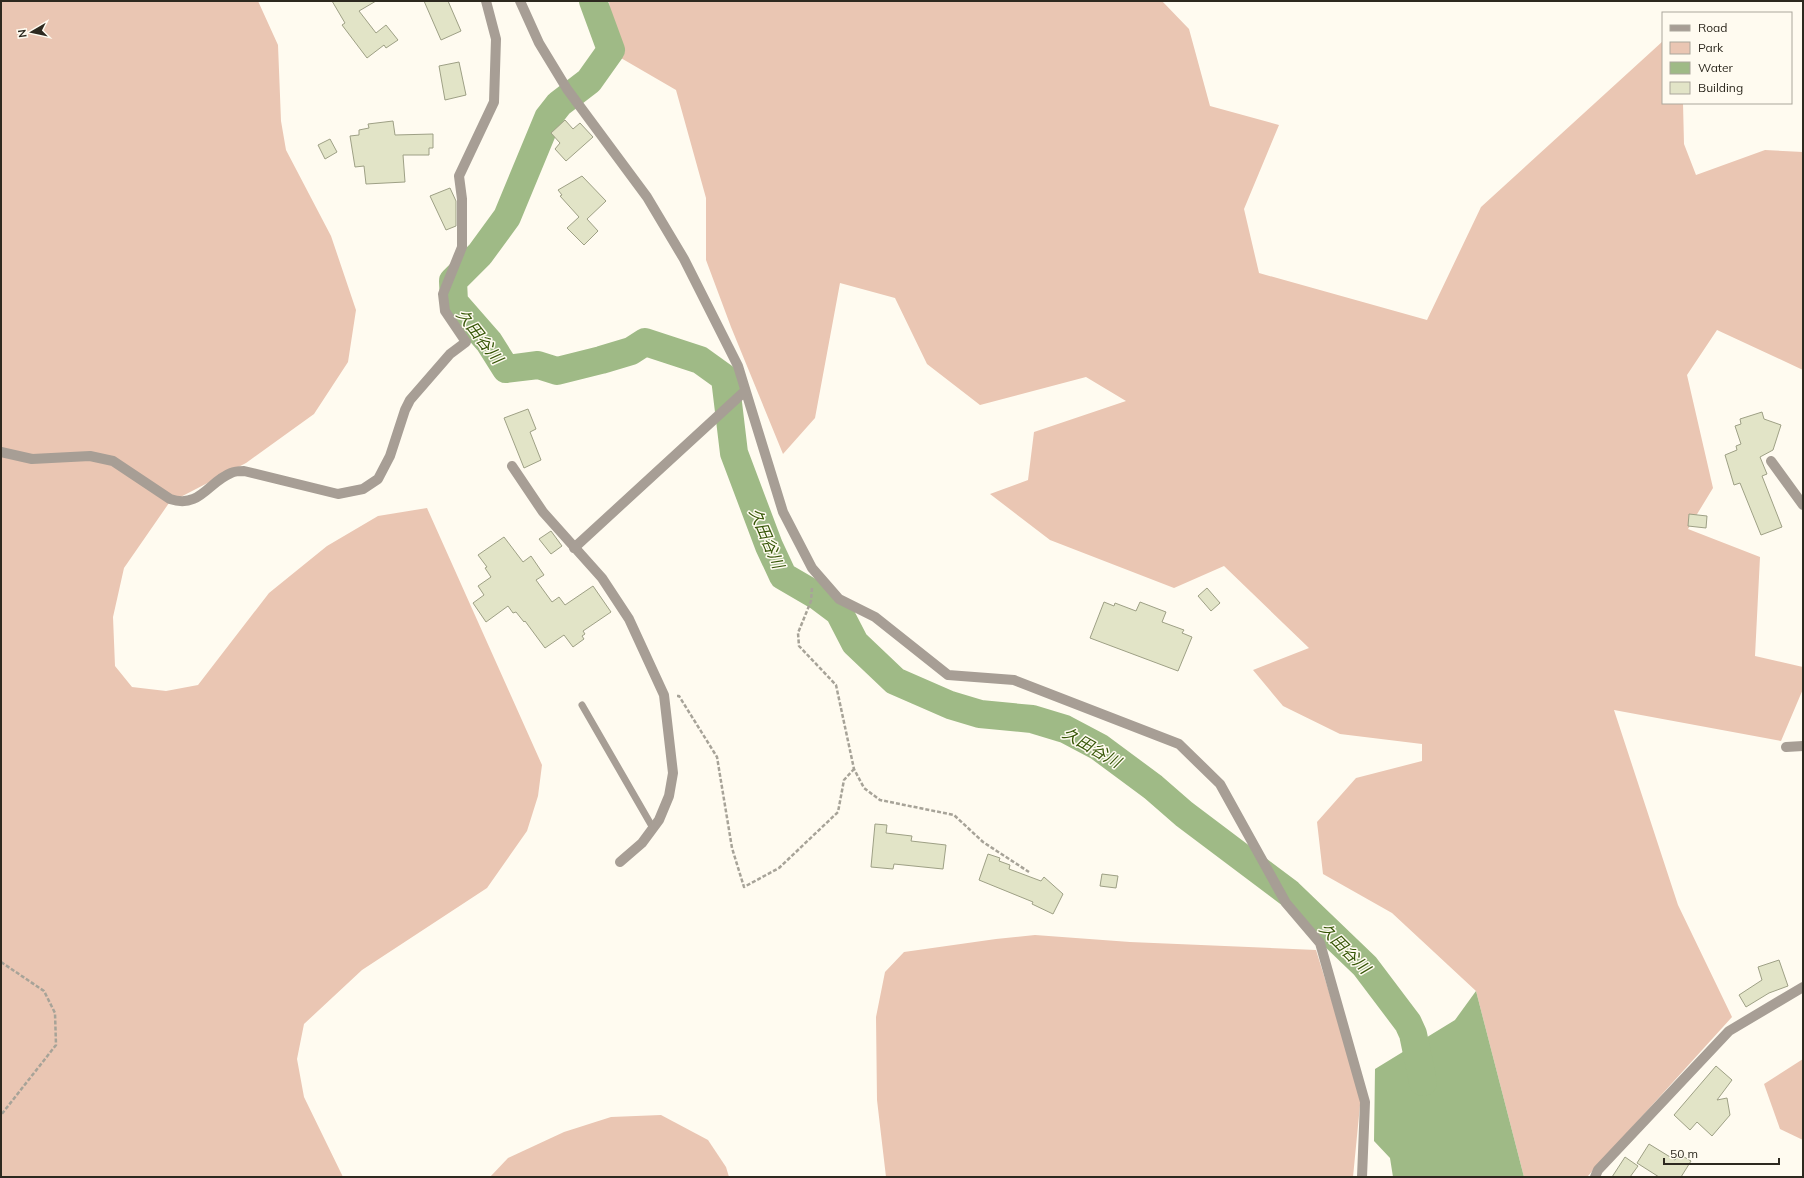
<svg xmlns="http://www.w3.org/2000/svg" width="1804" height="1178" font-family="Mulish,'Noto Sans JP',sans-serif">
<style>
.green{fill:#eac6b3}
.water{fill:#9fba86}
.lines{fill:none;stroke-linecap:round;stroke-linejoin:round}
.river{stroke:#9fba86;stroke-width:28}
.building{fill:#e2e4c7;stroke:#9ea085}
.path{stroke:#a7a398;stroke-width:2.5;stroke-dasharray:4 2;stroke-linecap:butt}
.lane{stroke:#a79e95;stroke-width:7}
.street{stroke:#a79e95;stroke-width:10}
.labels{text-anchor:middle;stroke-width:3;stroke-linejoin:round;paint-order:stroke}
.water-label{font-size:16px;font-style:italic;fill:#365607;stroke:#fffbf0}
</style>
<rect width="100%" height="100%" fill="#fffbf0"/>
<g class="green">
<path d="M1 1H258L278 45 281 121 286 150 331 236 356 310 348 362 314 414 246 463 169 503 124 568 113 617 115 666 132 687 166 691 198 685 269 593 327 546 378 516 427 508 542 765 538 796 527 831 487 888 362 970 304 1024 297 1059 304 1097 343 1177H1Z"/>
<path d="M609 1H1162L1189 29 1210 106 1279 125 1244 209 1259 273 1427 320 1481 207 1663 41V103H1683L1684 144 1696 175 1765 150 1803 152V370L1717 330 1687 375 1713 488 1688 529 1760 557 1755 656 1803 667V689L1781 741 1614 710 1678 905 1732 1017 1587 1177H1524L1476 991 1392 913 1323 874 1317 822 1356 778 1422 761V744L1340 734 1283 706 1253 670 1309 648 1224 566 1174 588 1050 540 990 494 1028 480 1034 432 1126 401 1086 377 980 405 927 364 895 298 840 283 815 418 783 454 731 327 706 260V198L676 90 614 54Z"/>
<path d="M1035 935 1130 942 1316 950 1361 1095 1353 1177H886L877 1100 876 1017 885 972 904 952 996 939Z"/>
<path d="M1803 1059V1140L1780 1129 1764 1084Z"/>
<path d="M661 1115 708 1140 726 1167 729 1177H490L508 1158 564 1132 611 1117Z"/>
</g>
<path class="water" d="M1476 991 1524 1177H1393L1390 1158 1374 1141 1375 1069 1455 1020Z"/>
<g class="lines">
<path class="river" d="M593 1 611 50 589 81 559 104 548 118 507 217 480 254 453 281 454 302 489 342 506 369 538 365 557 371 601 360 631 351 645 342 700 360 725 378 734 453 769 546 783 576 819 597 839 612 855 643 895 681 950 705 980 714 1032 719 1065 729 1099 747 1153 787 1184 814 1289 893 1365 966 1408 1023 1413 1034 1423 1082"/>
</g>
<g class="building">
<path d="M332 1H376L359 11 376 33 386 25 398 40 386 48 384 45 367 58 342 25 345 23Z"/>
<path d="M424 1H448L461 31 441 40Z"/>
<path d="M459 62 466 95 445 100 439 66Z"/>
<path d="M565 120 573 129 580 123 593 137 566 161 555 149 560 143 551 133Z"/>
<path d="M393 121 395 135 433 134V148H429V155H403L405 182 366 184 364 166 355 167 350 136 359 135V130L369 128 368 124Z"/>
<path d="M330 139 337 152 325 159 318 145Z"/>
<path d="M582 176 606 201 587 219 598 231 584 245 567 228 579 217 560 196 562 195 558 190Z"/>
<path d="M450 188 456 201V226L446 230 430 196Z"/>
<path d="M528 409 536 429 530 432 541 460 524 468 504 418Z"/>
<path d="M1762 412 1764 419 1781 425 1773 450 1760 457 1767 474 1762 476 1782 527 1761 535 1740 483 1734 485 1725 455 1737 450 1736 446 1741 444 1735 426 1741 424 1740 419Z"/>
<path d="M1689 514 1707 516 1706 528 1688 526Z"/>
<path d="M551 531 562 546 551 554 539 539Z"/>
<path d="M504 537 523 562 531 556 544 575 536 580 552 602 559 597 565 605 593 586 611 612 583 631 585 634 582 636 584 639 573 647 564 635 545 648 525 621 524 622 516 612 513 613 508 606 486 622 473 603 484 595 478 586 491 577 485 568 487 567 478 555Z"/>
<path d="M1207 588 1220 603 1211 611 1198 596Z"/>
<path d="M1104 602 1114 606 1115 603 1136 611 1140 602 1166 612 1162 622 1184 630 1182 633 1192 637 1178 671 1090 638Z"/>
<path d="M875 824 887 825 886 833 912 836 911 841 946 845 943 869 894 864 893 869 871 867Z"/>
<path d="M988 854 1000 858 999 861 1010 865 1009 869 1041 881 1044 877 1063 894 1053 914 1032 904 1033 902 979 880Z"/>
<path d="M1102 874 1118 876 1116 888 1100 886Z"/>
<path d="M1779 960 1788 986 1769 993 1746 1007 1739 995 1762 980 1758 967Z"/>
<path d="M1716 1066 1732 1080 1717 1100 1727 1098 1730 1115 1712 1136 1697 1122 1690 1130 1674 1115Z"/>
<path d="M1649 1144 1675 1160 1679 1154 1691 1161 1681 1177H1659L1637 1163Z"/>
<path d="M1625 1157 1638 1166 1630 1177H1612Z"/>
</g>
<g class="lines">
<g class="path">
<path d="M812 588 811 601 798 633 799 646 836 685 854 769 864 788 880 800 954 815 983 842 1029 872"/>
<path d="M677 696H679L717 757 732 848 744 887 779 868 838 812 844 780 854 769"/>
<path d="M1 962 44 991 55 1013 56 1045 1 1115"/>
</g>
<path class="lane" d="M582 705 653 828"/>
<g class="street">
<path d="M520 1 539 43 567 89 647 197 684 259 738 366 783 512 812 568 839 599 875 617 948 675 1014 680 1179 744 1220 784 1286 903 1320 943 1365 1102 1362 1177"/>
<path d="M1 452 32 459 90 456 113 461 170 499C200 509 208 482 231 473 235 471 240 471 244 471L338 494 363 489 378 479 390 456 405 410 410 400 450 354 466 342 445 311 443 294 462 247V199L459 176 494 102 496 39 486 1"/>
<path d="M1771 461 1803 505"/>
<path d="M512 466 543 512 602 578 629 619 664 695 673 773 669 796 659 820 642 843 620 862"/>
<path d="M574 548 745 391"/>
<path d="M1786 747 1803 746"/>
<path d="M1595 1177 1598 1170 1729 1031 1803 987"/>
</g>
</g>
<g class="labels">
<g class="water-label">
<text transform="translate(480 336) rotate(52)" y="6">久田谷川</text>
<text transform="translate(767 538) rotate(67)" y="6">久田谷川</text>
<text transform="translate(1092 747) rotate(30)" y="6">久田谷川</text>
<text transform="translate(1345 948) rotate(45)" y="6">久田谷川</text>
</g>
</g>
<rect width="1804" height="1178" fill="none" stroke="#2d291f" stroke-width="4"/>
<rect x="1662" y="12" width="130" height="92" fill="#fffbf0" stroke="#aba79c"/>
<rect x="1670" y="25" width="20" height="6" fill="#a79e95" stroke="#aba79c"/>
<text x="1698" y="32" font-size="12" fill="#2d291f">Road</text>
<rect x="1670" y="42" width="20" height="12" fill="#eac6b3" stroke="#aba79c"/>
<text x="1698" y="52" font-size="12" fill="#2d291f">Park</text>
<rect x="1670" y="62" width="20" height="12" fill="#9fba86" stroke="#aba79c"/>
<text x="1698" y="72" font-size="12" fill="#2d291f">Water</text>
<rect x="1670" y="82" width="20" height="12" fill="#e2e4c7" stroke="#aba79c"/>
<text x="1698" y="92" font-size="12" fill="#2d291f">Building</text>
<g transform="translate(32 32) rotate(261)" stroke="#fffbf0" stroke-width="3" paint-order="stroke">
<path d="M0-3L7 15L0 10L-7 15Z" fill="#2d291f"/>
<text y="-6" font-size="11" font-weight="bold" text-anchor="middle" fill="#2d291f">N</text>
</g>
<path d="M1664 1158v6h115v-6" fill="none" stroke="#2d291f" stroke-width="2"/>
<text x="1670" y="1158" font-size="12" fill="#2d291f" stroke="#fffbf0" stroke-width="3" paint-order="stroke">50 m</text>
</svg>
